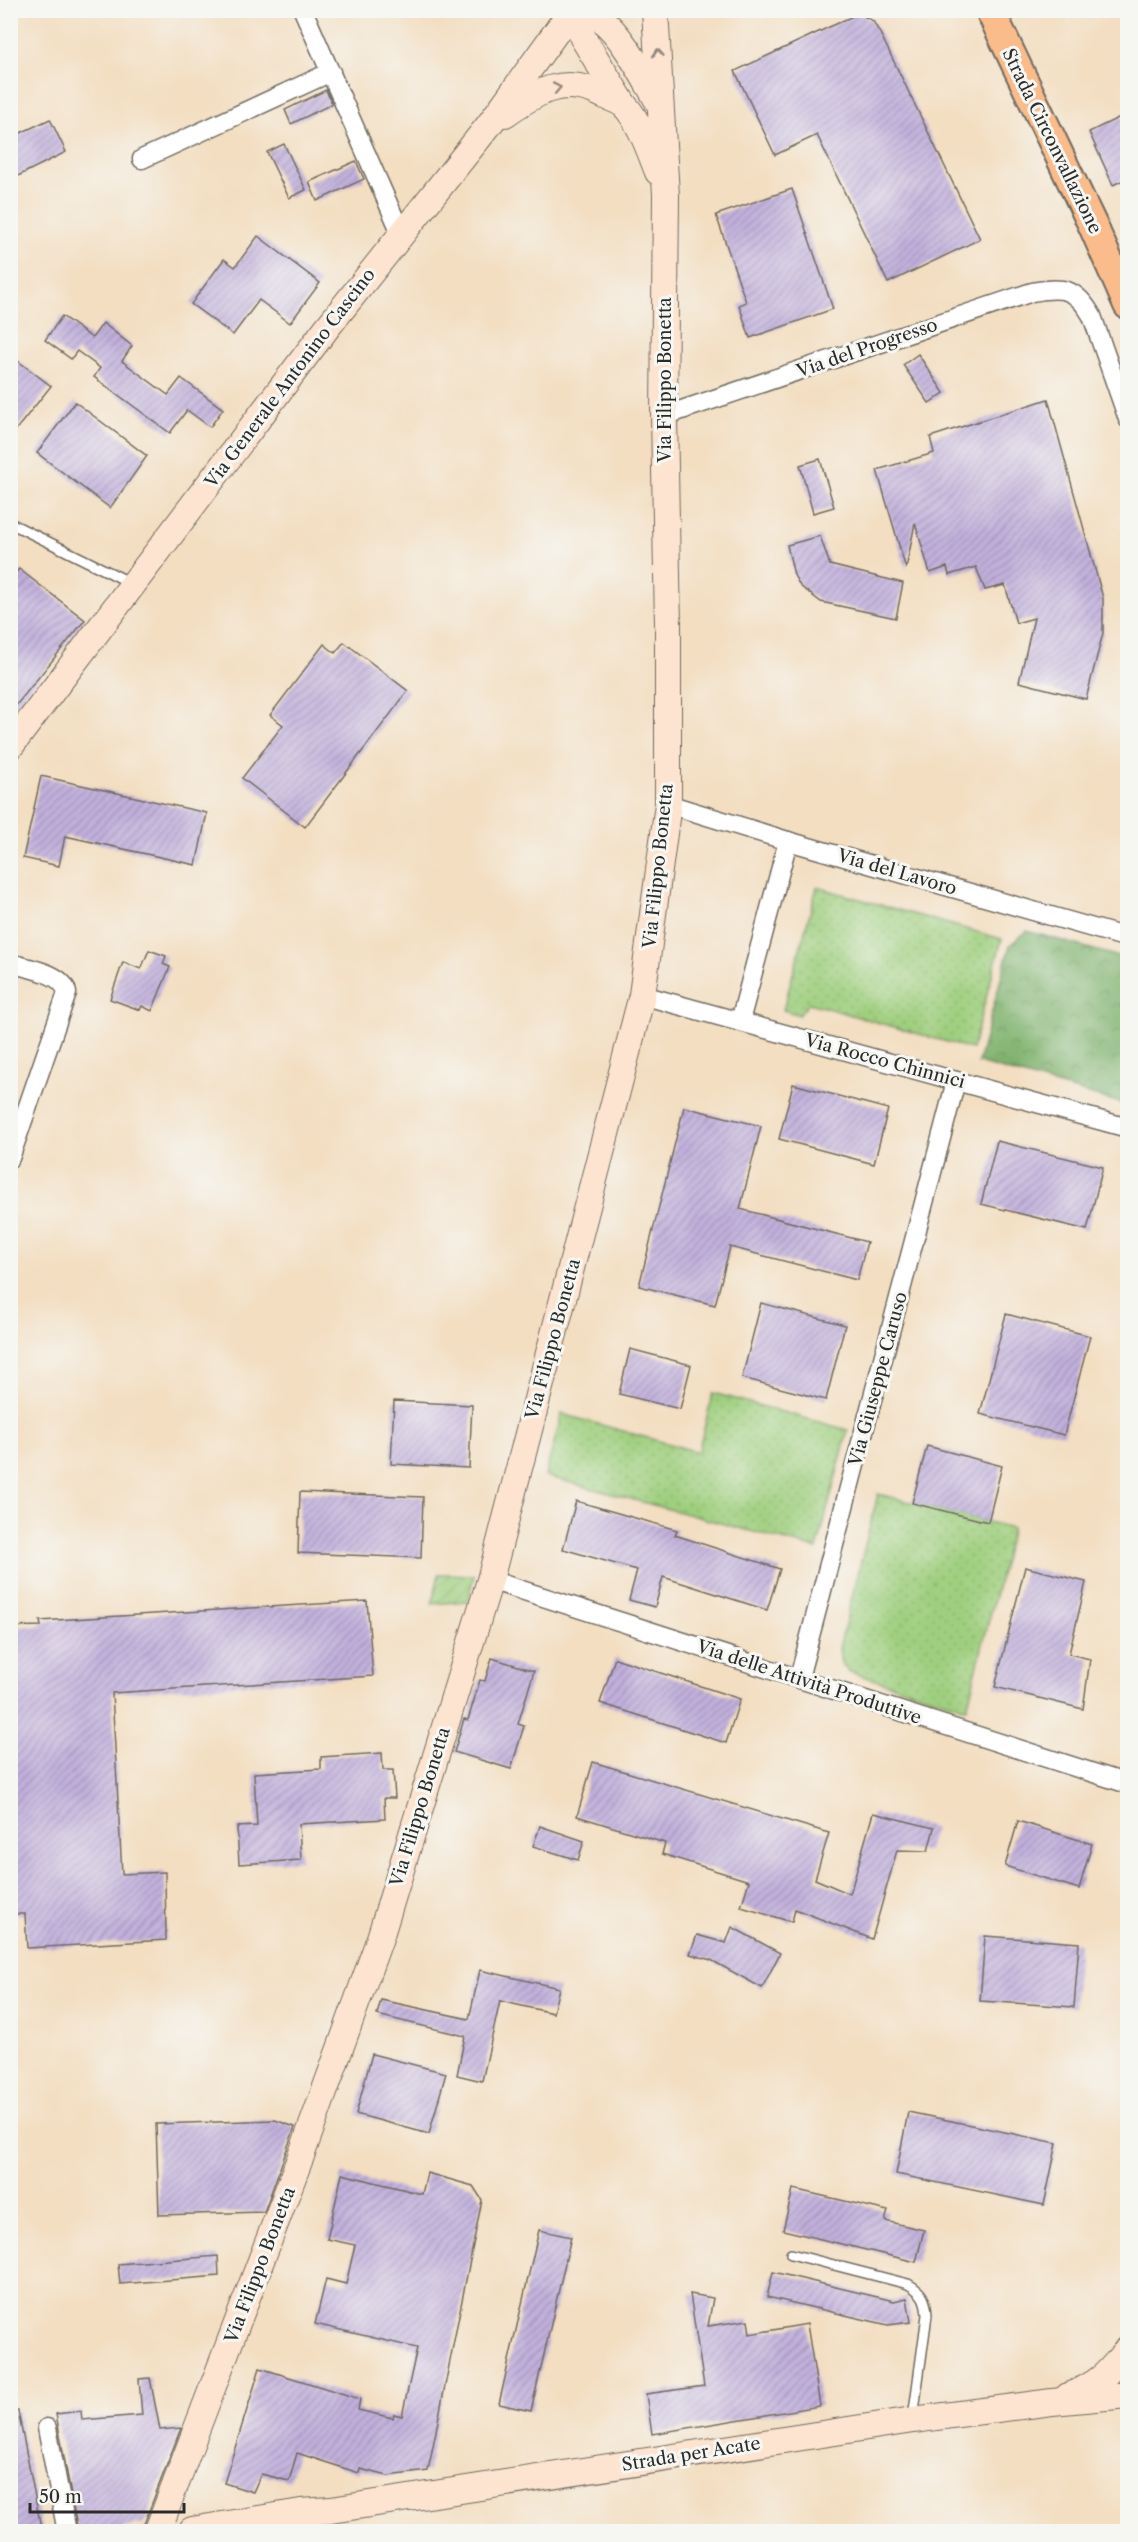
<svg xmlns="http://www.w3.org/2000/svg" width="1138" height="2542" font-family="'Libre Caslon Text',serif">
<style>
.grass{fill:url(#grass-dots);stroke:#657d54;stroke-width:1.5}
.forest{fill:url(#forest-crowns);stroke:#556e4c;stroke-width:1.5}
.garden{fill:url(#garden-furrows);stroke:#657d54;stroke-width:1.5}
.building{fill:url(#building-hatch)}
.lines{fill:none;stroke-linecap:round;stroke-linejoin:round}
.lane-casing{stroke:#716a60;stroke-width:12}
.street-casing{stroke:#716a60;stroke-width:21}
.secondary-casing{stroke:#716a60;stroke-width:28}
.primary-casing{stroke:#716a60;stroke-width:32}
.lane{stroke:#fff;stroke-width:9}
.street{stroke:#fff;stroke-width:18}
.secondary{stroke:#fde4d0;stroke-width:26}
.primary{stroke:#f9bc8a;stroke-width:28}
.oneway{stroke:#94887e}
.labels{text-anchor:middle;stroke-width:6;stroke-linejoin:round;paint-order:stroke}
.street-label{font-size:18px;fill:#2b2b2b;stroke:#f6f6f2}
</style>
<defs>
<pattern id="grass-dots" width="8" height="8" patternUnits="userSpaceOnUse" patternTransform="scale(1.5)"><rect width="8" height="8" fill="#9fcf7e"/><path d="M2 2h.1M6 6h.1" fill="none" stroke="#89b26d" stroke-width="1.8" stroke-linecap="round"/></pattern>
<pattern id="forest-crowns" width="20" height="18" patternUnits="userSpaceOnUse" patternTransform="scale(1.5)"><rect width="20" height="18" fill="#7fb26d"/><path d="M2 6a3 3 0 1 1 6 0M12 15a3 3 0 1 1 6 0" fill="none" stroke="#68915a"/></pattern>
<pattern id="garden-furrows" width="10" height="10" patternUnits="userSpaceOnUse" patternTransform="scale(1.5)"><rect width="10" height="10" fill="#9fcf7e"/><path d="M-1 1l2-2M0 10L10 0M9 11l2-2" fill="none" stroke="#89b26d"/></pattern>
<pattern id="building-hatch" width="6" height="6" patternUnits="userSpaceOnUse" patternTransform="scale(1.5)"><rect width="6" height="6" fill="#c2b1dd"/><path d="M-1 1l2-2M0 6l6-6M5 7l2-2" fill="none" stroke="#9e90b3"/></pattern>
</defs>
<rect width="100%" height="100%" fill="#f6f6f2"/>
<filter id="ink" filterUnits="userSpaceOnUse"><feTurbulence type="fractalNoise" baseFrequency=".0167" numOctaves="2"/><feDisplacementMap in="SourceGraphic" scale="12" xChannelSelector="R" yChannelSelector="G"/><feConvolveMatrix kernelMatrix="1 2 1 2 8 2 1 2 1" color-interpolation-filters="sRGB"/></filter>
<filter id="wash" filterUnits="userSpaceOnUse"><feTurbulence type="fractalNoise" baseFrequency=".008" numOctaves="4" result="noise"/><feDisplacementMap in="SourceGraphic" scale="24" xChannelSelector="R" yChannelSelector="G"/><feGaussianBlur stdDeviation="1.35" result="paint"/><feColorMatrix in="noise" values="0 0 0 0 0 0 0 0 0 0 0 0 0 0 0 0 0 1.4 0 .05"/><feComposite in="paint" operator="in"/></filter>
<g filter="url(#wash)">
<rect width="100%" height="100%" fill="#f3dec1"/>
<g class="grass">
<path d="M817 887 1002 939 972 1049 809 1003 799 1015 783 1010Z"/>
<path d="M713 1393 848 1430 817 1549 545 1476 562 1414 698 1452Z"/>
<path d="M878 1494 1012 1528 967 1708 850 1672 841 1663 839 1648Z"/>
</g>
<path class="forest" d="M1027 931 1127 959V1103L1124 1104 978 1063 1010 945Z"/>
<path class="garden" d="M439 1574 474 1575 468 1601 432 1604Z"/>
<g id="blocks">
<g class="building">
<path d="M860 14 873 21 881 35 980 239 888 283 817 135 775 155 735 71 855 15Z"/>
<path d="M326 90 332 104 291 124 285 110Z"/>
<path d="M1122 116 1128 129V178L1113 185 1089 132Z"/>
<path d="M50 119 66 152 10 180V138Z"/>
<path d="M284 144 306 190 289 198 267 152Z"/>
<path d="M356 161 364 179 317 201 309 182Z"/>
<path d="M792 189 833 309 750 338 739 305 746 302 716 215Z"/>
<path d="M258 236 320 283 290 323 259 300 233 335 191 304 224 259 235 267Z"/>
<path d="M62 316 92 338 103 323 132 346 122 361 168 395 181 378 223 409 210 427 187 410 170 433 94 377 100 368 77 351 71 359 45 340Z"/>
<path d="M918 354 944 393 929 403 903 365Z"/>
<path d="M10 355 51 386 10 437Z"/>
<path d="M1048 399 1103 598V633L1086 699 1019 682 1034 618 1016 623 1005 585 985 590 976 567 949 575 947 567 930 573 915 523 906 569 877 470 934 453 930 437Z"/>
<path d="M75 402 147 456 110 508 37 453Z"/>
<path d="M820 459 834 507 813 513 800 465Z"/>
<path d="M820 536 830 565 903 583 896 618 821 602 800 586 794 575 787 545Z"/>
<path d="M19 569 85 620 10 713V580Z"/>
<path d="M344 642 408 691 305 827 242 778 283 725 270 715 324 644 335 653Z"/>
<path d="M41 776 207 813 196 865 65 836 59 866 23 858Z"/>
<path d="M149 950 166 956 163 964 170 967 152 1011 142 1006 140 1010 110 999 123 962 141 969Z"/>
<path d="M793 1084 888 1109 874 1164 779 1139Z"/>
<path d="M684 1107 761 1126 740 1209 867 1242 857 1280 730 1247 715 1305 639 1286Z"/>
<path d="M997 1141 1103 1167 1087 1230 981 1204Z"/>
<path d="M761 1303 845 1325 826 1400 742 1378Z"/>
<path d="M1006 1314 1090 1336 1064 1435 980 1414Z"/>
<path d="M630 1349 691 1365 680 1409 619 1394Z"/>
<path d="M394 1401 472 1405 469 1468 391 1464Z"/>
<path d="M927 1446 1002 1466 988 1522 912 1503Z"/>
<path d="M300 1492 423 1497 421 1558 298 1553Z"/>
<path d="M576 1501 677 1530 675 1535 780 1569 767 1610 663 1577 655 1607 629 1600 637 1570 563 1549Z"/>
<path d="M1025 1567 1086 1582 1069 1654 1090 1659 1083 1709 995 1687Z"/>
<path d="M367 1601 373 1676 112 1693 122 1874 165 1872 166 1940 27 1948 25 1914H15L10 1842V1627L41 1626 40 1621Z"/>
<path d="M492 1658 534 1671 518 1724 524 1726 511 1769 454 1752 464 1719 468 1720 480 1680 485 1681Z"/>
<path d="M615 1658 740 1699 726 1743 600 1703Z"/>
<path d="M382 1753 383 1770H393L395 1798H384L385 1819 299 1824 301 1860 239 1864 237 1827 257 1826 254 1773 321 1769V1757Z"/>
<path d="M593 1762 829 1833 815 1879 850 1894 873 1813 934 1828 928 1851 897 1850 872 1939 795 1909 792 1922 741 1907 749 1881 662 1854 665 1843 577 1816Z"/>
<path d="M1018 1821 1092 1844 1079 1889 1005 1866Z"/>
<path d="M540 1826 584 1841 578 1860 533 1846Z"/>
<path d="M732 1927 780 1953 762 1988 711 1960 690 1954 697 1935 726 1943Z"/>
<path d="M985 1936 1079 1943 1074 2007 980 2001Z"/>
<path d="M480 1970 559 1988 553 2013 500 2001 482 2081 457 2075 465 2036 377 2015 381 2000 469 2019Z"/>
<path d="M372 2054 446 2073 429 2134 356 2114Z"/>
<path d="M908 2112 1057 2143 1044 2205 896 2174Z"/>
<path d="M275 2120 295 2127 264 2212 159 2215 156 2124Z"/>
<path d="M427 2173 473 2186 482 2200 428 2471 388 2476 360 2469 359 2473 297 2453 289 2481 261 2474 253 2492 224 2483 260 2368 360 2399 358 2410 393 2418 394 2414 402 2416 417 2348 315 2324 326 2279 346 2284 355 2245 327 2239 342 2174 422 2194Z"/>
<path d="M793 2189 888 2211 885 2221 924 2230 916 2262 783 2230Z"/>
<path d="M539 2230 571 2237 531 2411 499 2404Z"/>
<path d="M218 2256 219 2276 120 2284 118 2264Z"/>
<path d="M773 2272 894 2301 907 2298 911 2322 888 2325 767 2297Z"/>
<path d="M690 2294 713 2298 708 2326 748 2320 750 2334 807 2324 820 2406 652 2434 646 2394 704 2386Z"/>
<path d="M150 2378 160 2430 181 2428 144 2524 96 2532H78L56 2414 81 2411 82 2420 142 2415 139 2379Z"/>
<path d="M10 2411H18L42 2532H10Z"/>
</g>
</g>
</g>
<g filter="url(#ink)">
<use href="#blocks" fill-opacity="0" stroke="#716a60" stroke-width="1.5"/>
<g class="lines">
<g class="lane-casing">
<g id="lane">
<path d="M10 523 133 584"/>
<path d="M791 2254 908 2284C922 2292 926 2299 927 2315L913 2418"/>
</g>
</g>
<g class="street-casing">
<g id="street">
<path d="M303 10 401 233"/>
<path d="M142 159 331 72"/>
<path d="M664 416 1032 292C1063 286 1076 288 1092 316L1128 419"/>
<path d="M668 804 788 841 1128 938"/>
<path d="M10 963C27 968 64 973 67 993L10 1158"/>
<path d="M642 995 1128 1128"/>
<path d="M740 1021 788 841"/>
<path d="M490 1580 1128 1784"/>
<path d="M799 1678 956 1081"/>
<path d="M47 2428 67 2532"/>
</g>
</g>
<g class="secondary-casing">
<g id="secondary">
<path d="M624 105 583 38 572 11C580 12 587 12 595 16 619 27 645 80 659 103"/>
<path d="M505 114C538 91 564 75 603 95 610 98 619 101 624 105 640 121 650 152 658 172"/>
<path d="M10 747 326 329 489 125 572 10"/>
<path d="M1068 2396C1099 2384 1108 2374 1128 2348"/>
<path d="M158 2530 301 2156 380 1938 490 1580 642 995 668 804V627L664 416 666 195 655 10"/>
<path d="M192 2530 301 2512 331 2510 913 2420 1052 2402 1128 2395"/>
</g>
</g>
<g class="primary-casing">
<path id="primary" d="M990 10 1093 226 1128 305"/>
</g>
<use href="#lane" class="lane"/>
<use href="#street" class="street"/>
<use href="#secondary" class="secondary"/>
<use href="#primary" class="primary"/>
</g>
<defs><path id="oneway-chevron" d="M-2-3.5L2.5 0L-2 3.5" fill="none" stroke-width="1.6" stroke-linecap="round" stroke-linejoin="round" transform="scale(1.5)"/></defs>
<g class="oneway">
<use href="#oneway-chevron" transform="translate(658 53) rotate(-94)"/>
<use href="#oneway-chevron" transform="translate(557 88) rotate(-11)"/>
</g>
</g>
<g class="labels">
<g class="street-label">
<text transform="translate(1052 141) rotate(64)" y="6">Strada Circonvallazione</text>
<text transform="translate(867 348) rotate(-19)" y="6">Via del Progresso</text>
<text transform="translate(290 378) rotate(-53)" y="6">Via Generale Antonino Cascino</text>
<text transform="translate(665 380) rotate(-90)" y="6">Via Filippo Bonetta</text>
<text transform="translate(658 866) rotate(-84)" y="6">Via Filippo Bonetta</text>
<text transform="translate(897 872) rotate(16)" y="6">Via del Lavoro</text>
<text transform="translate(885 1061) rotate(15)" y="6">Via Rocco Chinnici</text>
<text transform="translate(553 1339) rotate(-75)" y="6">Via Filippo Bonetta</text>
<text transform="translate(878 1379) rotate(-75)" y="6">Via Giuseppe Caruso</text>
<text transform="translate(809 1682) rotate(18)" y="6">Via delle Attività Produttive</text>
<text transform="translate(420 1807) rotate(-73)" y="6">Via Filippo Bonetta</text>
<text transform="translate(260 2265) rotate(-69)" y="6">Via Filippo Bonetta</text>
<text transform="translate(691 2454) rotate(-9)" y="6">Strada per Acate</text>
</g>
</g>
<rect width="1138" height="2542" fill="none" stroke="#f6f6f2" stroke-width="36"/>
<path d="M30 2503v9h154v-9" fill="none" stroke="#2b2b2b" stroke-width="3"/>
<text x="39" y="2503" font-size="18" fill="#2b2b2b" stroke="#f6f6f2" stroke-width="4.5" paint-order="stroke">50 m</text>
</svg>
